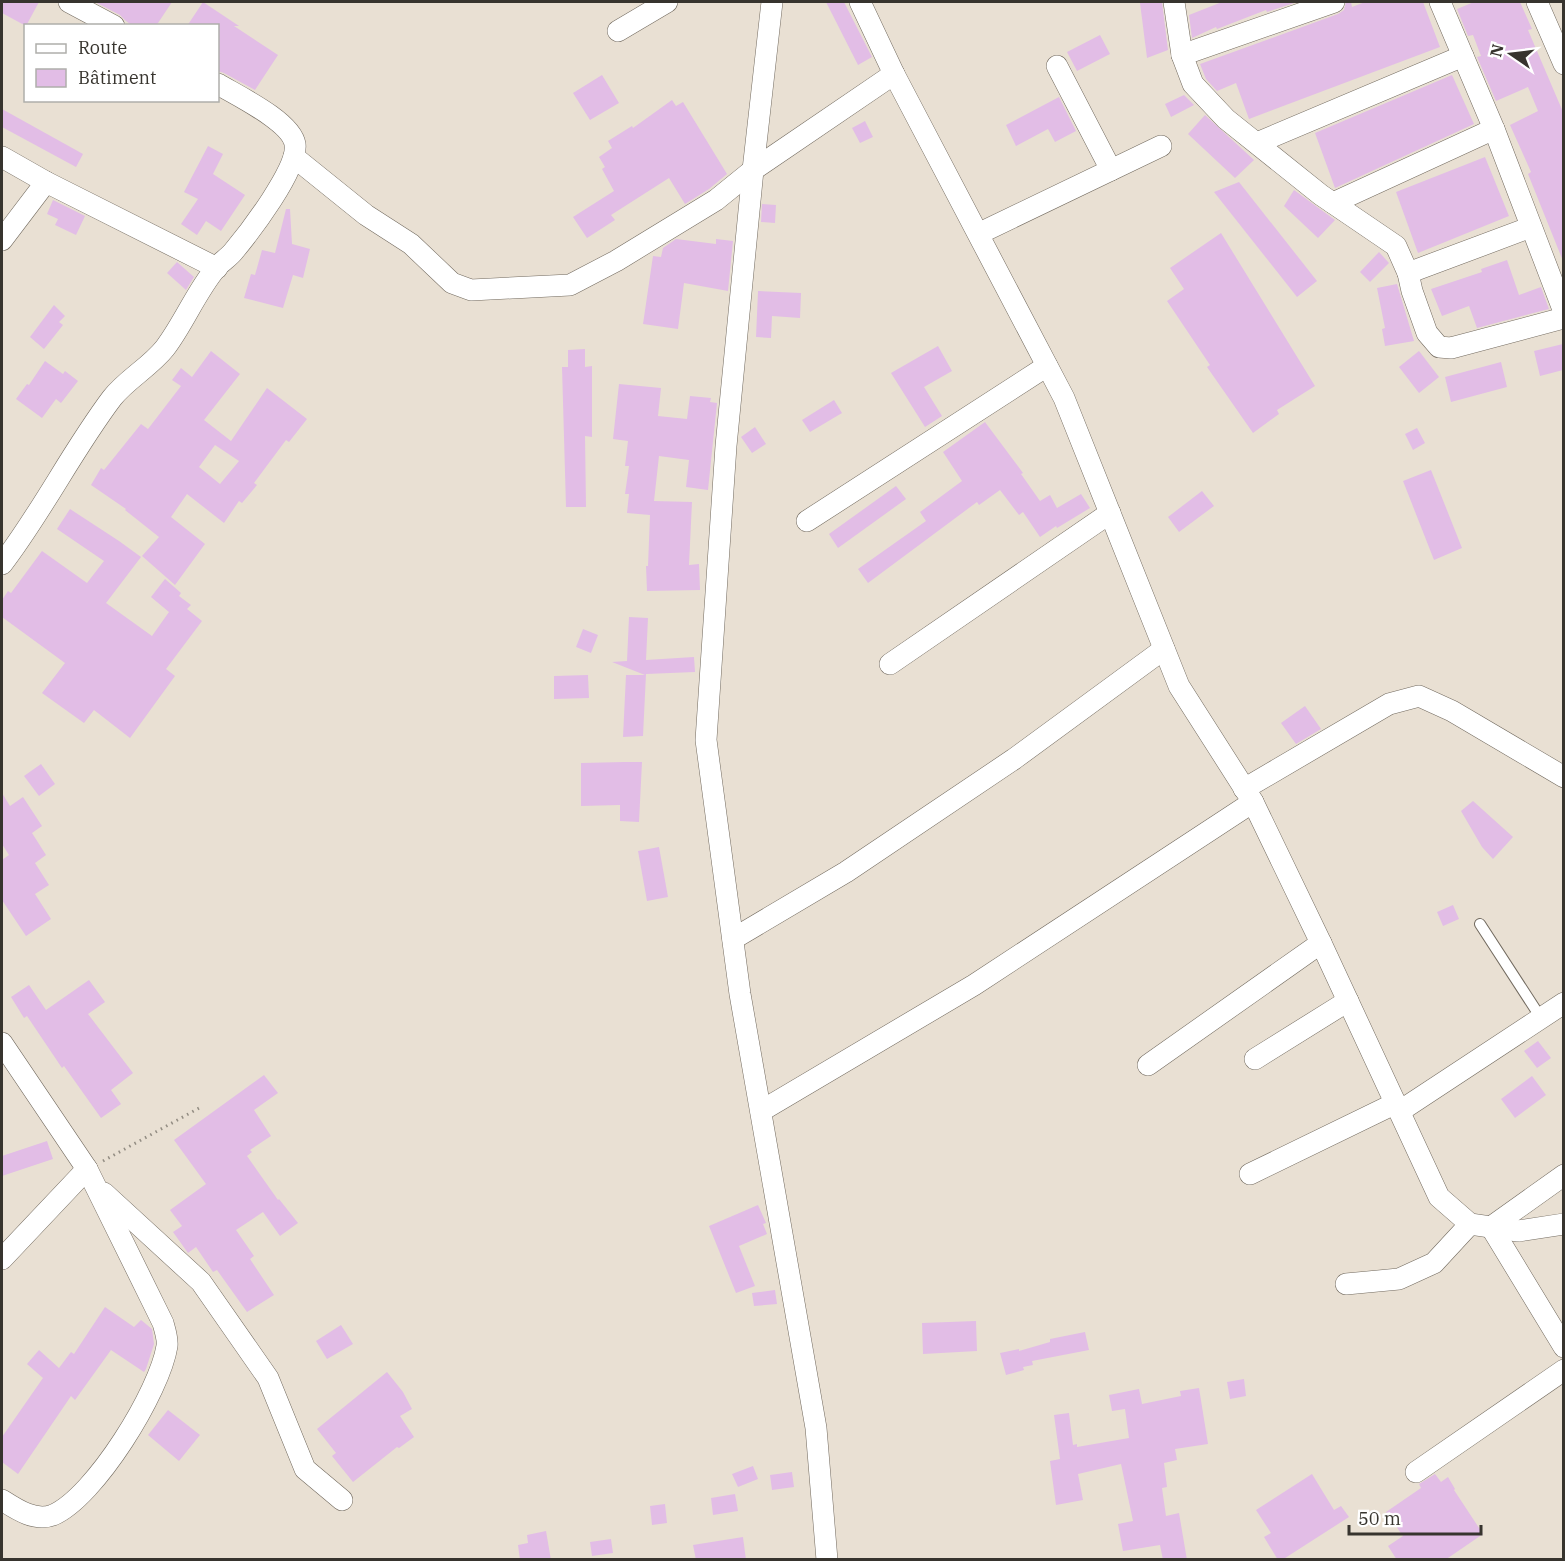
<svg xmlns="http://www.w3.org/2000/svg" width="1565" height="1561" font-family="'IBM Plex Serif',serif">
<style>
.building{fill:#e2bde6;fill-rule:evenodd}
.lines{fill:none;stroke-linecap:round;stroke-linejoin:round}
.lane-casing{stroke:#726a5f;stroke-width:12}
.street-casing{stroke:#726a5f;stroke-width:22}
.path{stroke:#938d83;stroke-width:3;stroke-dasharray:1.5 4.5;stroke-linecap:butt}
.lane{stroke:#fff;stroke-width:10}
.street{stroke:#fff;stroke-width:21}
</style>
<rect width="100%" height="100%" fill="#e9e0d3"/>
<g class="building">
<path d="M2 2H39L26 26 2 13Z"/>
<path d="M95 2H172L156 26H133L126 21 120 15Z"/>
<path d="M203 2 239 26H234L278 55 255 90 224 73 218 71V26H187Z"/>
<path d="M826 2H844L872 57 858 65Z"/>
<path d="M1162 2 1168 50 1147 58 1140 3Z"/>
<path d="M1222 2H1297L1267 12 1266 10 1217 29 1216 27 1192 38 1189 15Z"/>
<path d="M1346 2H1351L1352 7 1365 2H1423L1440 47 1249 119 1236 83 1217 91 1206 79 1200 64 1338 14 1344 10Z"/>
<path d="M1474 2H1520L1532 29 1528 30 1563 112V261L1528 174 1531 172 1510 125 1538 111 1528 87 1496 101 1477 57 1481 56 1473 35 1468 36 1457 9Z"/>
<path d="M1100 35 1110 54 1077 71 1067 52Z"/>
<path d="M602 75 619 103 590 120 573 93Z"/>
<path d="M1452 75 1474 124 1335 188 1315 133Z"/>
<path d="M1184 95 1194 105 1171 117 1165 104Z"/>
<path d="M1059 97 1076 131 1055 142 1048 129 1016 146 1006 125Z"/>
<path d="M672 100 676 106 683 102 727 174 709 189 685 204 669 178 611 215 615 220 587 238 573 217 614 191 602 169 605 167 599 157 612 148 608 141 632 126 633 128Z"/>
<path d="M2 109 83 154 76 167 2 127Z"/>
<path d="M1205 115 1254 160 1235 178 1188 134Z"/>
<path d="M865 121 873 137 860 143 852 128Z"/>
<path d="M208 146 223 154 213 174 245 195 221 231 206 221 197 235 181 224 198 199 184 192Z"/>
<path d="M1485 157 1509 216 1418 253 1396 192Z"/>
<path d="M1239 182 1317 281 1297 297 1214 192Z"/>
<path d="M1294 190 1335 220 1318 238 1284 206Z"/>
<path d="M53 200 85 216 76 235 55 225 58 219 47 214Z"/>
<path d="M762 204 776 205 775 223 761 222Z"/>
<path d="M286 209H290L292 244 310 249 303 278 293 275 283 308 244 298 251 274 255 275 262 250 275 253Z"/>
<path d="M1221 233 1315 386 1277 410 1279 414 1253 433 1207 367 1210 365 1167 301 1184 289 1170 268Z"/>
<path d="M676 239 716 244V239L733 241 728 291 684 283 678 329 643 324 653 256 661 257 663 248Z"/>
<path d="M1379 252 1389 263 1370 282 1360 272Z"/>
<path d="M1507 260 1519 295 1541 287 1549 309 1477 328 1469 306 1442 316 1431 289 1482 272 1481 269Z"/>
<path d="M177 262 194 277 186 290 167 273Z"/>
<path d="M1397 284 1414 341 1385 346 1382 329 1385 328 1377 288Z"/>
<path d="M758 291 801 293 800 318 772 316 771 338 756 337Z"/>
<path d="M54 305 65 316 59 322 63 325 44 349 30 337Z"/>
<path d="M1563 344V370L1540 376 1534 351Z"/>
<path d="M938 346 952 371 924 387 942 416 925 427 891 373Z"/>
<path d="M585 349V367L592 366V437L585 436 586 507H566L562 367H568V350Z"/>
<path d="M211 351 240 374 204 420 231 441 267 388 307 419 289 442 286 440 254 483 257 485 242 503 239 501 224 523 187 494 171 517 205 544 175 585 142 556 159 537 125 510 126 509 91 485 101 468 104 470 141 424 148 429 181 386 172 380 181 368 192 377ZM215 445 239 461 220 484 199 467Z"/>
<path d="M1419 351 1439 377 1419 393 1399 367Z"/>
<path d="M45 361 63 374 65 371 78 381 61 403 56 399 42 418 16 399 27 384 29 385Z"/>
<path d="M1501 362 1507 387 1451 402 1445 377Z"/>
<path d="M619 384 661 388 658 416 687 419 690 396 711 398 710 402 717 403 708 490 686 487 689 460 659 456 654 501 692 502 689 565 699 564 700 590 647 591 646 566H648L650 515 627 513 629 494H625L629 466H625L628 441 613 439Z"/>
<path d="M834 400 842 413 810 432 802 420Z"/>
<path d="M985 422 1023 473 1021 474 1040 501 1050 495 1057 508 1081 494 1090 508 1057 528 1056 526 1040 537 1023 512 1019 515 1000 490 979 505 977 502 868 583 858 569 926 521 920 512 962 481 943 452Z"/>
<path d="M755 427 766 444 752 453 741 437Z"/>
<path d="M1417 428 1425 443 1413 450 1405 434Z"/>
<path d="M1431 470 1462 548 1434 560 1403 481Z"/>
<path d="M896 486 906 499 838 548 829 534Z"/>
<path d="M1202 491 1214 506 1179 532 1168 517Z"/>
<path d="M70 509 119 541 141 557 106 603 152 636 169 612 151 597 165 579 181 593 179 596 191 605 187 609 202 621 166 669 175 676 130 738 94 710 84 723 42 693 65 663 2 617V600L8 591 11 593 42 551 87 583 104 561 57 529Z"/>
<path d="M629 617 648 618 646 660 694 657 695 672 646 674 643 736 623 737 626 675H645L612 662 627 661Z"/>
<path d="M583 629 598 635 591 653 576 647Z"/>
<path d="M588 675 589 698 554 699V676Z"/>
<path d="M1305 706 1321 729 1296 744 1281 723Z"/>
<path d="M624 762H642L639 822 620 821V805L581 806V763Z"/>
<path d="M41 764 55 784 39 796 24 776Z"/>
<path d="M2 793 10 806 23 797 42 826 32 833 46 855 35 863 49 885 35 894 51 919 26 936 2 900V860L9 855 2 844Z"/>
<path d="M1473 801 1513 837 1493 859 1482 847 1461 811Z"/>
<path d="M659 847 668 897 647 901 638 851Z"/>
<path d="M1453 905 1459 919 1443 926 1437 912Z"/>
<path d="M89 980 105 1002 88 1014 133 1073 111 1090 121 1104 101 1118 64 1066 62 1068 27 1016 24 1018 11 997 29 985 46 1010Z"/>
<path d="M1538 1041 1551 1058 1537 1068 1524 1051Z"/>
<path d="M264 1075 278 1093 254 1110 271 1136 250 1150 252 1152 247 1156 278 1200 279 1199 298 1223 280 1236 263 1212 236 1230 254 1256 250 1259 274 1295 247 1312 217 1270 213 1272 196 1247 188 1253 173 1232 182 1226 170 1210 206 1184 174 1140Z"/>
<path d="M1532 1076 1546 1095 1515 1118 1501 1099Z"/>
<path d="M47 1141 53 1159 2 1176V1156Z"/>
<path d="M758 1205 766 1223 763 1224 767 1234 739 1246 755 1286 736 1293 709 1226Z"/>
<path d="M775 1290 777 1304 754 1306 752 1293Z"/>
<path d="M105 1307 134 1327 141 1320 152 1329 154 1344 146 1369 144 1372 111 1350 75 1400 71 1396 18 1474 2 1462V1437L43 1378 27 1364 39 1350 59 1368 71 1352 74 1354Z"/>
<path d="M976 1321 977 1351 923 1354 922 1323Z"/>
<path d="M341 1325 353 1344 327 1359 316 1341Z"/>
<path d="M1085 1332 1089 1350 1032 1361 1033 1365 1023 1367 1024 1370 1006 1375 1000 1353 1019 1349V1351L1050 1342V1339Z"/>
<path d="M387 1372 403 1392 412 1409 400 1416 414 1437 399 1448 397 1447 353 1482 332 1456 336 1453 317 1429Z"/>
<path d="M1244 1379 1246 1396 1230 1399 1227 1382Z"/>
<path d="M1199 1388 1208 1444 1175 1449 1177 1460 1164 1463 1167 1487 1162 1488 1166 1516 1179 1513 1187 1560H1163L1160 1545 1123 1551 1118 1524 1133 1521 1121 1464 1078 1474 1083 1500 1056 1505 1050 1461 1060 1459 1054 1415 1069 1413 1073 1445 1077 1444V1447L1129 1438 1125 1409 1112 1411 1109 1395 1139 1389 1142 1404 1181 1396 1180 1391Z"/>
<path d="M168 1410 200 1435 179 1461 148 1435Z"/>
<path d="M753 1466 758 1479 738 1487 732 1474Z"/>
<path d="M792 1472 794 1487 772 1490 770 1475Z"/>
<path d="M1312 1474 1334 1510 1341 1506 1349 1517 1282 1560H1278L1264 1537 1271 1533 1256 1510Z"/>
<path d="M1435 1474 1441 1482 1448 1477 1455 1489 1454 1490 1483 1534 1445 1560H1397L1388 1546 1403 1536 1386 1512 1421 1488 1419 1484Z"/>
<path d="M735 1494 738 1511 713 1515 711 1498Z"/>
<path d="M665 1504 667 1523 652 1525 650 1506Z"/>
<path d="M546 1531 551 1560H520L518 1545 528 1543 527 1535Z"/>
<path d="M743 1537 746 1560H696L693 1545Z"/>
<path d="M611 1539 613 1553 592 1556 590 1542Z"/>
</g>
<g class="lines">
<g class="lane-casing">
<path id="lane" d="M1480 924 1541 1018"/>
</g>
<g class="street-casing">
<g id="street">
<path d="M69 2 114 26"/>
<path d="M772 2 753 170 726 446 706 740 740 994 816 1428 827 1560"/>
<path d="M860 2 894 74 1064 398 1179 686 1253 802 1321 943 1439 1197 1470 1224 1518 1231 1564 1224"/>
<path d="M1174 2 1182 55 1193 84 1226 119 1321 195 1396 246 1408 273 1412 291 1427 333 1439 347 1451 348 1564 318"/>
<path d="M1440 2 1494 129 1564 312"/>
<path d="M1537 2 1564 64"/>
<path d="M618 31 667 2"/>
<path d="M1182 55 1334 2"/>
<path d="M1057 66 1111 170"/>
<path d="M1257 143 1463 56"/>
<path d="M2 157 46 182 217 268"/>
<path d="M294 157 366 215 411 244 452 283 471 290 570 285 616 261 716 200 753 170 894 74"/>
<path d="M1333 203 1494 129"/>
<path d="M980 233 1161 146"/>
<path d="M2 240 46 182"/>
<path d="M1408 273 1531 227"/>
<path d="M807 521 1047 366"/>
<path d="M2 564C42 512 72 451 112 398 127 379 150 367 165 348 184 323 196 292 216 268 221 262 228 258 233 252 249 233 299 168 295 144 291 121 236 95 218 84"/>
<path d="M890 664 1110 513"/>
<path d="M1244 789 1389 704 1419 696 1452 711 1564 777"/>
<path d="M733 939 846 872 1014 759 1164 649"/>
<path d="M2 1043 87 1169 163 1323C165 1330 168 1339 167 1346 160 1391 95 1497 53 1515 35 1522 16 1509 2 1500"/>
<path d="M1255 1059 1348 1001"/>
<path d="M1148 1065 1321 943"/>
<path d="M761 1111 974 985 1253 802"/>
<path d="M1400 1111 1564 1003"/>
<path d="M1250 1174 1396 1103"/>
<path d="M1564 1175 1491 1227 1564 1347"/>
<path d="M104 1193 201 1282 268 1378 305 1469 342 1500"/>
<path d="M2 1259 87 1169"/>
<path d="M1346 1284 1399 1279 1434 1263 1470 1224"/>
<path d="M1416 1472 1564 1370"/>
</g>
</g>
<path class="path" d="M103 1161 201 1107"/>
<use href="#lane" class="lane"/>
<use href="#street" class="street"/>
</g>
<rect width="1565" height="1561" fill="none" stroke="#37342e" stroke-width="6"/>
<rect x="24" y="24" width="195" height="78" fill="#ffffff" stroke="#afaeab" stroke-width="1.5"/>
<rect x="36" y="44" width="30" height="9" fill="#ffffff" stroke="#afaeab" stroke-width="1.5"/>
<text x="78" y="54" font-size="18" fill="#37342e">Route</text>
<rect x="36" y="69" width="30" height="18" fill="#e2bde6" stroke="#afaeab" stroke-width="1.5"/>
<text x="78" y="84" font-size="18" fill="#37342e">Bâtiment</text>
<g transform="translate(1511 54) rotate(284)" stroke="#ffffff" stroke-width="4.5" paint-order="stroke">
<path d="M0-4.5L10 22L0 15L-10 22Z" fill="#37342e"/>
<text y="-9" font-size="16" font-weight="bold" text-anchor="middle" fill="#37342e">N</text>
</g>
<path d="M1349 1525v9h132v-9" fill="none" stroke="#37342e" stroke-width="3"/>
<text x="1358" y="1525" font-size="18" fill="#37342e" stroke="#ffffff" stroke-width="4.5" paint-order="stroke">50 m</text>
</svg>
